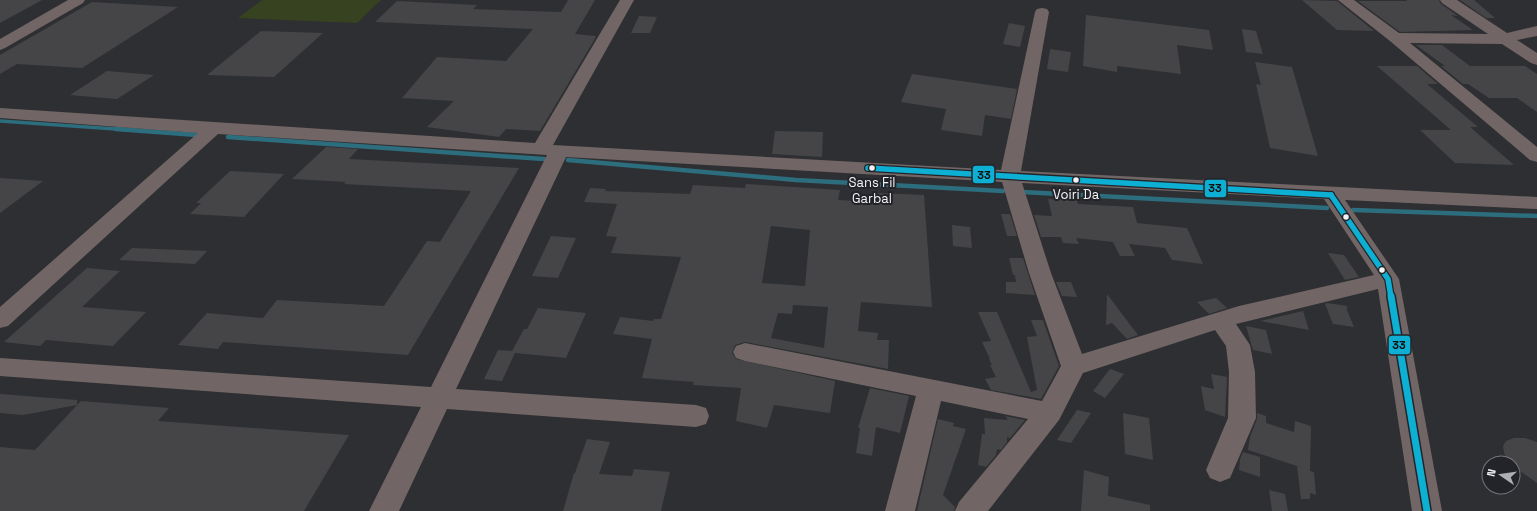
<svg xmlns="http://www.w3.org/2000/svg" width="1537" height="511" font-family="'Space Grotesk',sans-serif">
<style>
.green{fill:#374220}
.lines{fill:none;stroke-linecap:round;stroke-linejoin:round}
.stream-far1{stroke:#2c6d7e;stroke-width:3.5}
.stream{stroke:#2c6d7e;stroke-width:4.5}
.building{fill:#454548;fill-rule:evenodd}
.minor{fill:#716665;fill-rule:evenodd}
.bus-1-far1-casing{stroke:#232429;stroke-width:8}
.bus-1-casing{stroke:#232429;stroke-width:10}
.bus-1-far1{stroke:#0dafd3;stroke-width:5.5}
.bus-1{stroke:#0dafd3;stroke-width:7}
.bus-dot{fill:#f2f2f6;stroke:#232429;stroke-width:1.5}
.labels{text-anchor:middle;stroke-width:4;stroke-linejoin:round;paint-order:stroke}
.bus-label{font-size:13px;fill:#f2f2f6;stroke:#232429}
.line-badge{stroke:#232429;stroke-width:1.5}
.pale-badge-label{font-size:11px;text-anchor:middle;font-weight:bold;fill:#111}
</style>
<rect width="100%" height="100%" fill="#2e2f32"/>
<path class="green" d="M262 0H381L357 23 238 18Z"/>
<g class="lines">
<path class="stream-far1" d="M0 121 130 130"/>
<g class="stream">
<path d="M116 129 197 135"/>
<path d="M228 137 544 159"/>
<path d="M568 160 796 180 1003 191"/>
<path d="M1022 192 1327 208"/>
<path d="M1353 210 1537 216"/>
</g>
</g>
<g class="building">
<path d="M0 0H42L0 23Z"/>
<path d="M568 0H595L575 34 596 36 593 42 540 131 506 129 499 137 427 127 454 101 402 98 437 57 506 61 533 29 375 22 397 1 477 5 473 9 561 12Z"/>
<path d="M1302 0 1337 1 1374 31 1337 30Z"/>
<path d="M1406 0H1439L1441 4 1458 16 1451 15 1473 30 1400 32 1358 1H1407Z"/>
<path d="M1460 0H1474L1495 18H1486Z"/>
<path d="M92 2 178 7 82 68 17 64 0 74V55Z"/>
<path d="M1086 15 1209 30 1213 50 1177 45 1181 74 1117 66V72L1083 66Z"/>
<path d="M639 16 657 17 650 33H631Z"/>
<path d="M1009 23 1025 26 1020 47 1003 44Z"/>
<path d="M1242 29 1256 31 1263 54 1246 52Z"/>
<path d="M261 31 323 33 274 77 207 75Z"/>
<path d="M1416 45H1442L1470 66H1525L1537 74V112L1517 98H1489L1468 84H1463L1441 66H1445Z"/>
<path d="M1050 49 1071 52 1068 72 1047 69Z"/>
<path d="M1255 62 1292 67 1318 156 1270 148 1256 84 1261 85Z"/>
<path d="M1377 66H1417L1438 84H1427L1478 127H1470L1514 165 1455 163 1420 130H1451Z"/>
<path d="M107 71 154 75 117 99 70 95Z"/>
<path d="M912 74 1017 89 1011 119 985 115 982 136 941 130 946 109 901 102Z"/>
<path d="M775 131 823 132 822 157 772 154Z"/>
<path d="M326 147 358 149 349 159 519 168 408 355 223 342 218 349 178 345 207 313 263 318 277 300 384 306 427 241 440 242 471 191 344 184 346 182 292 179Z"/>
<path d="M230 171 284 174 244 217 190 214 201 203H196Z"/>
<path d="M0 178 43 181 0 213Z"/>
<path d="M746 184 840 190 838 200 878 202V193L924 195 932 307 861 302 858 331 878 333 877 340H889L888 369 745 342 735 345 732 353 736 359 835 381 830 413 774 405 767 428 736 421 741 388 693 385 694 382 642 378 652 339 613 334 620 317 653 321 654 319H661L681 257 611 253 617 237 606 236 617 204 584 202 590 188 606 189 605 191 690 194 693 185 745 188ZM771 226 810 230 805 286 762 283ZM793 305 828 307 824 348 771 338 778 313 792 314Z"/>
<path d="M1048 199 1077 200 1078 204 1133 207 1137 223 1187 228 1203 264 1172 260 1165 248 1129 244 1135 256H1120L1113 242 1076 238 1079 244 1063 243 1061 237H1041L1034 215 1052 216Z"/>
<path d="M1001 214H1010L1017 236H1007Z"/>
<path d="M952 225 970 227 972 248 953 246Z"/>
<path d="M551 236 576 238 558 278 532 276Z"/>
<path d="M132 248 207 251 195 264 119 260Z"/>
<path d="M1328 253 1344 255 1359 277 1345 280Z"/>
<path d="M1009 258H1023L1035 295 1006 293V282H1016L1015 275H1013Z"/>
<path d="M87 268 120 271 82 307 146 312 113 346 46 340 40 346 4 342Z"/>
<path d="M1056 282H1071L1077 297 1062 296Z"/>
<path d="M1107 294 1122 314 1138 335 1127 339 1112 323 1106 325Z"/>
<path d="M1216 298 1227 308 1209 314 1197 302Z"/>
<path d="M1327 303 1347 306V310L1354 327 1333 324 1325 304Z"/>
<path d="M538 308 586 313 566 358 515 353 502 381 484 379 498 350 512 351 524 329H527Z"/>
<path d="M1303 311 1309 330 1260 321Z"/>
<path d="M978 312H997L1031 392 1037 390 1027 337 1037 336 1031 320H1043L1059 366 1041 399 991 390 985 379 996 377 990 365H992L989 359H990L982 342 991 341Z"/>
<path d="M1246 326 1266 330 1272 354 1253 350Z"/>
<path d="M1110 369 1124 374 1105 398 1093 391Z"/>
<path d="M1211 374 1227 377 1225 417 1205 410 1201 386 1214 389Z"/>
<path d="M870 388 909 396 900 433 876 427 872 456 856 453 860 428H858Z"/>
<path d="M0 394 77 400V405L81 401 169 408 158 421 349 435 304 511H0V447L35 450 77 405 23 415 0 413Z"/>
<path d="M1077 410 1091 413 1071 443 1057 440Z"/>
<path d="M1123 413 1149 418 1153 460 1125 454Z"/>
<path d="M1257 413 1266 416V423L1294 432 1295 421 1311 426 1310 471 1314 472 1316 495 1310 493V499H1301L1297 466 1248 450 1250 437 1257 419Z"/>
<path d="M1005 416 1025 420 1010 438 1007 437V442L1001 450 997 449 996 455 986 467 978 465 982 434H985L984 418 1008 420Z"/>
<path d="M938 419 954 423 953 426 966 429 943 495 955 507 954 511H917Z"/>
<path d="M1514 438H1525L1537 442V483L1513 466V463H1509L1504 453 1503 446 1506 441Z"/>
<path d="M587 439 610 442 599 474 632 476 634 469 670 472 661 511H563L574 473H575Z"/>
<path d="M1243 452 1260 457V477L1239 470 1240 459Z"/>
<path d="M1084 470 1109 477 1108 496 1150 505V511H1081Z"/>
<path d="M1269 490 1285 494 1288 511H1272Z"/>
</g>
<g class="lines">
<g class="minor">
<path d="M68 0H85L83 3 5 48 0 50V39Z"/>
<path d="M620 0H634L553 145 1001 170 1035 12 1037 9 1042 8 1047 9 1049 12 1021 171 1537 197V209L1345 200 1399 279 1442 511H1412L1378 289 1236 324 1250 345 1255 372 1256 418 1230 478 1220 482 1210 478 1206 470 1228 418 1229 372 1226 346 1215 330 1083 373 1059 420 988 511H955L959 502 1028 419 941 401 915 511H885L916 396 745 361 736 358 733 352 736 346 745 343 1042 401 1061 366 1029 273 1002 182 566 157 456 389 696 405 706 408 709 416 706 424 696 427 447 409 399 511H369L421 407 0 376V358L431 387 547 155 218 134 8 326 0 328V307L198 133 0 118V108L535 143ZM1022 183 1324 199 1374 275 1239 306 1082 354 1051 273Z"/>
<path d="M1338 0H1354L1399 33 1488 34 1442 3 1440 0H1457L1507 33 1537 26V36L1517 40 1537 53V65L1531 63 1502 44 1410 43 1537 147V162L1530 160 1390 41Z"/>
</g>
<g class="bus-1-far1-casing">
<g id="bus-1-far1">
<path d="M868 168 1331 195"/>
<path d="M1331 195 1388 279 1391 297"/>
</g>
</g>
<g class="bus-1-casing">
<path id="bus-1" d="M1391 296 1427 511"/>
</g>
<use href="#bus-1-far1" class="bus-1-far1"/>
<use href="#bus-1" class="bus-1"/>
</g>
<g class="bus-dot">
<circle cx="872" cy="168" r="3.5"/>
<circle cx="1076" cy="180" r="3.5"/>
<circle cx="1346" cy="217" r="3.5"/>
<circle cx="1382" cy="270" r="3.5"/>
</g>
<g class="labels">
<g class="bus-label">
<text x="872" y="187">Sans Fil<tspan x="872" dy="16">Garbal</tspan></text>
<text x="1076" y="199">Voiri Da</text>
</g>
</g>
<g class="line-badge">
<rect x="972" y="165" width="23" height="19" rx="4" fill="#0dafd3"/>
<rect x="1204" y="179" width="23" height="19" rx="4" fill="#0dafd3"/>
<rect x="1388" y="335" width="23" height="20" rx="4" fill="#0dafd3"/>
</g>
<g class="pale-badge-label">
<text x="984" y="179">33</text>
<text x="1215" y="192">33</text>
<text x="1399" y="349">33</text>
</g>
<g transform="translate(1501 475) rotate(283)"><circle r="19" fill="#232429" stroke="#76767b"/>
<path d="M0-3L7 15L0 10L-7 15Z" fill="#adaeb1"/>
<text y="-6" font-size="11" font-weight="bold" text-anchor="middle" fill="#f2f2f6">N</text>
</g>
</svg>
